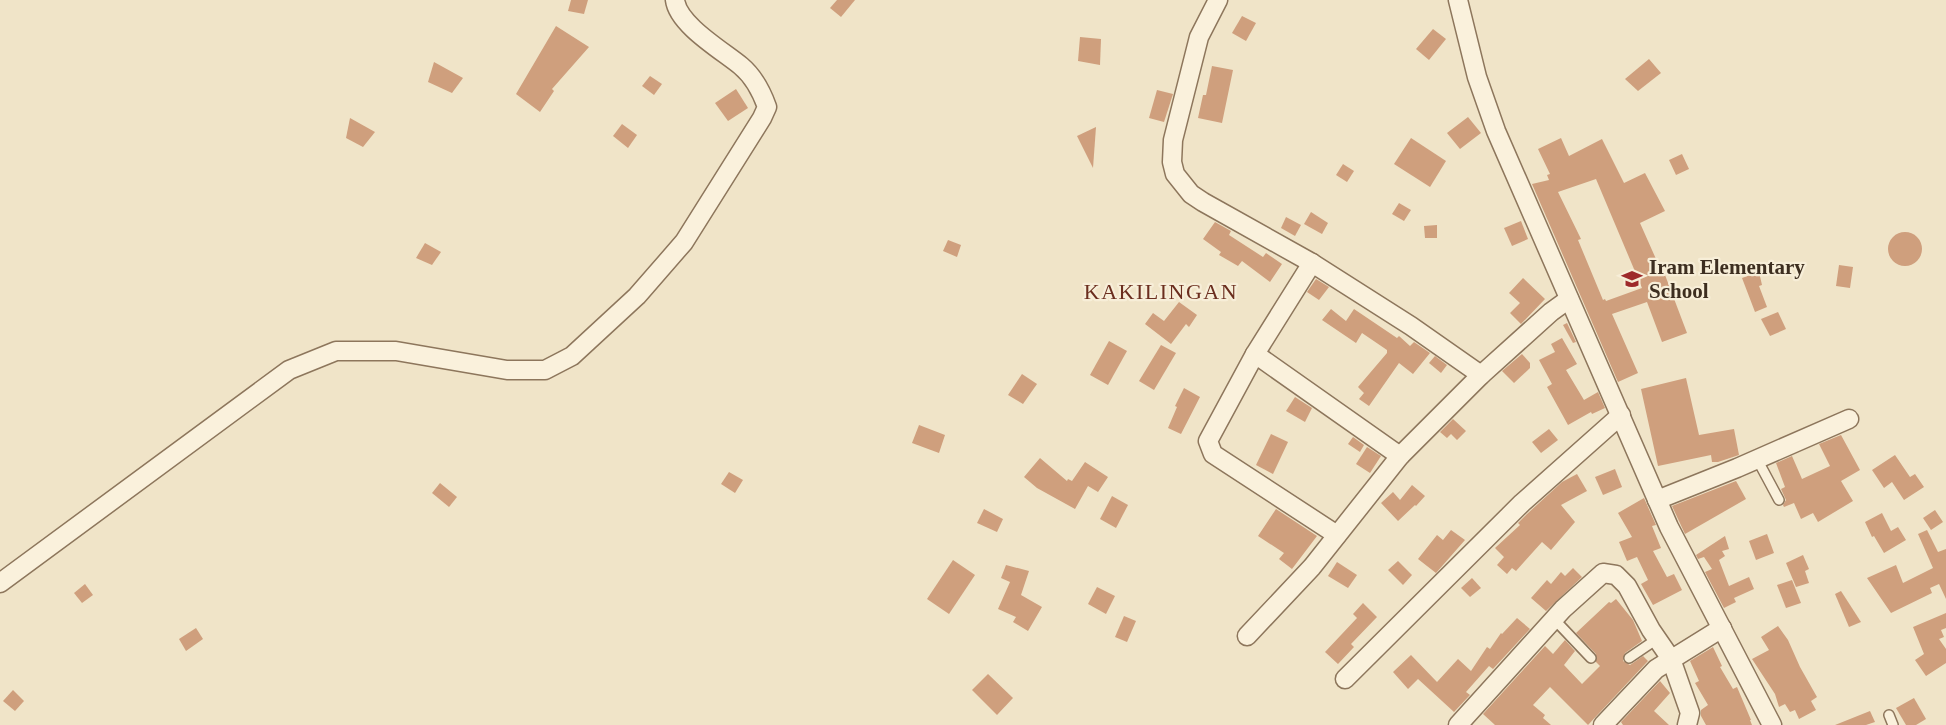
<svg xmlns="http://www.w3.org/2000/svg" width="1946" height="725" font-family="Georgia,serif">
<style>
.building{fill:#cf9f7d;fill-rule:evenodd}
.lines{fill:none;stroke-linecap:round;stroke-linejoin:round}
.lane-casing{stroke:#8d765c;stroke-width:12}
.street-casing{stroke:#8d765c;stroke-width:21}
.lane{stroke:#faf1dc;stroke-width:9}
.street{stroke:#faf1dc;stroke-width:18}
.labels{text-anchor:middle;stroke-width:4.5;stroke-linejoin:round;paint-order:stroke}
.poi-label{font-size:21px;font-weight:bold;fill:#3d2e20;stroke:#f7eed8;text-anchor:start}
.neighbourhood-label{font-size:22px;letter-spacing:1.5px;fill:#6b2e1e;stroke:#f7eed8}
</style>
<rect width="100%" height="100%" fill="#f0e4c8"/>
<g class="building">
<path d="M571 0H588L584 14 568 11Z"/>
<path d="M837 0H855L841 17 830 8Z"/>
<path d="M1242 16 1256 23 1246 41 1232 33Z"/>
<path d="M556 26 589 47 552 89 554 91 540 112 516 94Z"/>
<path d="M1433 29 1446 39 1429 60 1416 49Z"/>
<path d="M1080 37 1101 39 1100 65 1078 61Z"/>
<path d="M1649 59 1661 73 1638 91 1625 79Z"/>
<path d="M434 62 463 78 452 93 428 82Z"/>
<path d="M1212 66 1233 70 1222 123 1198 118 1203 95H1206Z"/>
<path d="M650 76 662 84 654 95 642 86Z"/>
<path d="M736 89 748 108 728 121 715 103Z"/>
<path d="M1157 90 1173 94 1164 122 1149 118Z"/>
<path d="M1468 117 1481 133 1460 149 1447 133Z"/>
<path d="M350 118 375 132 363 147 346 138Z"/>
<path d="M622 124 637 135 628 148 613 136Z"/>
<path d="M1096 127 1093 168 1077 136Z"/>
<path d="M1411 138 1446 161 1430 187 1394 164Z"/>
<path d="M1561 138 1569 156 1602 139 1624 183 1645 173 1665 211 1640 223 1660 268 1662 267 1687 333 1662 342 1647 302 1612 314 1638 373 1618 382 1532 184 1549 180 1547 175 1550 174 1538 149ZM1596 179 1642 288 1606 301 1605 299 1603 300 1578 240 1581 239 1558 192Z"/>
<path d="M1682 154 1689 169 1676 175 1669 160Z"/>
<path d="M1343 164 1354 171 1347 182 1336 175Z"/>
<path d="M1399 203 1411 210 1404 221 1392 214Z"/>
<path d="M1311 212 1328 223 1322 234 1304 224Z"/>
<path d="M1286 217 1301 225 1295 236 1281 228Z"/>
<path d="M1521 221 1528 239 1512 246 1504 228Z"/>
<path d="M1215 222 1231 231 1229 235 1263 257 1266 253 1282 264 1270 282 1242 261 1238 266 1219 255 1221 252 1203 239Z"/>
<path d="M1437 225V238H1425L1424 226Z"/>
<circle cx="1905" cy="249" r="17"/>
<path d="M948 240 961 245 957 257 943 251Z"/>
<path d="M425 243 441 252 432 265 416 258Z"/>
<path d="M1839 265 1853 267 1850 288 1836 286Z"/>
<path d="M1759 272 1762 285 1759 286 1767 307 1755 312 1742 278Z"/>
<path d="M1523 278 1545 299 1521 324 1510 313 1520 303 1509 293Z"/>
<path d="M1316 279 1329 287 1319 300 1307 292Z"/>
<path d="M1179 302 1197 315 1189 327 1186 324 1171 344 1145 324 1153 313 1164 321Z"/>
<path d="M1331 309 1346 321 1354 309 1397 338 1399 336 1410 346 1414 342 1430 353 1413 374 1399 363 1369 406 1359 399 1364 393 1358 387 1387 353V350L1362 333 1356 343 1322 320Z"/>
<path d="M1778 312 1786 329 1770 336 1761 319Z"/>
<path d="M1567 323 1576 342 1573 343 1563 325Z"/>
<path d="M1562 338 1577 364 1566 370 1584 400 1598 392 1605 408 1592 414 1591 412 1568 425 1547 387 1552 384 1539 360 1555 352 1551 344Z"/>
<path d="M1109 341 1127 351 1108 385 1090 375Z"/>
<path d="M1161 345 1176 353 1154 390 1139 381Z"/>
<path d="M1522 354 1530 363V368L1514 383 1502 371Z"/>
<path d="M1435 356 1447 365 1441 373 1429 363Z"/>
<path d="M1022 374 1037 384 1023 404 1008 395Z"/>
<path d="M1686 378 1699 435 1734 429 1739 455 1718 462H1712L1711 455 1658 466 1641 389Z"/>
<path d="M1184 388 1200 397 1181 434 1168 428 1177 407 1175 406Z"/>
<path d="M1295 397 1312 408 1305 422 1286 411Z"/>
<path d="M1453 419 1466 431 1457 440 1451 434 1447 438 1440 432Z"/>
<path d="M919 425 945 435 939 453 912 443Z"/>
<path d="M1549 429 1558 440 1541 453 1532 442Z"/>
<path d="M1271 434 1288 442 1273 474 1256 465Z"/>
<path d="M1841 435 1860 470 1841 481 1853 501 1818 522 1813 513 1801 519 1794 503 1784 507 1783 505 1786 500 1781 489 1785 487 1776 463 1792 456 1802 479 1830 466 1819 444Z"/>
<path d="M1353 437 1364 445 1360 452 1348 444Z"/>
<path d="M1367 447 1381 456 1370 473 1356 464Z"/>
<path d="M1895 455 1910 477 1915 474 1924 487 1904 500 1892 482 1884 488 1872 470Z"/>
<path d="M1040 458 1067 481 1068 479 1072 481 1085 462 1108 477 1098 492 1088 486 1075 509 1037 488 1024 477Z"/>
<path d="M1615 469 1622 487 1603 495 1595 477Z"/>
<path d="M729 472 743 480 735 493 721 484Z"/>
<path d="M1577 474 1587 491 1561 505 1575 522 1551 550 1542 542 1516 571 1512 568 1507 574 1497 565 1504 557 1495 548 1520 525 1518 523 1527 514 1562 482Z"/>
<path d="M1736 481 1746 499 1685 534 1672 506Z"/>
<path d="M440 483 457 497 449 507 432 493Z"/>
<path d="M1412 485 1425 496 1416 506 1415 505 1398 521 1381 503 1393 492 1400 500Z"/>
<path d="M1112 496 1128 505 1116 528 1100 519Z"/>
<path d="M1644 498 1656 525 1652 526 1661 548 1653 551 1667 577 1674 574 1682 590 1653 605 1641 584 1648 580 1637 557 1627 561 1619 542 1632 537 1618 513Z"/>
<path d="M984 509 1003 519 997 532 977 523Z"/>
<path d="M1276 509 1317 536 1292 569 1279 559 1284 553 1258 536Z"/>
<path d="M1935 510 1943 522 1931 530 1923 518Z"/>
<path d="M1882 513 1891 531 1898 527 1906 540 1884 553 1874 536 1872 537 1865 522Z"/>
<path d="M1451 530 1465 540 1436 573 1418 559 1437 535 1443 540Z"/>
<path d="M1927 530 1938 552 1946 549V599L1939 584 1930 588 1932 593 1891 613 1867 578 1896 565 1903 583 1933 568 1918 534Z"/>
<path d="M1767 534 1774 553 1756 560 1749 541Z"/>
<path d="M1725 536 1729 549 1722 551 1725 556 1719 560 1729 586 1749 577 1754 589 1734 598 1736 602 1724 608 1705 572 1712 569 1704 557 1698 559 1696 555Z"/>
<path d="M1803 555 1809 569 1805 571 1809 583 1796 587 1786 563Z"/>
<path d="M953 560 975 575 949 614 927 599Z"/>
<path d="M1398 561 1412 575 1403 585 1388 570Z"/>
<path d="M1337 562 1357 575 1348 588 1328 576Z"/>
<path d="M1006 565 1029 571 1021 595 1042 607 1028 631 1013 622 1016 617 998 609 1010 582 1001 578Z"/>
<path d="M1573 568 1582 577 1546 611 1531 598 1547 580 1551 584 1561 572 1565 576Z"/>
<path d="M1472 578 1481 588 1470 597 1461 588Z"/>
<path d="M1792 580 1801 603 1786 608 1777 585Z"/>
<path d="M85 584 93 595 82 603 74 593Z"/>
<path d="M1097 587 1115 596 1106 614 1088 604Z"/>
<path d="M1841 591 1861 622 1849 627 1835 594Z"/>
<path d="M1616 599 1633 620 1642 641 1625 653 1623 661 1630 665 1643 656 1648 661 1588 725 1550 687 1533 705 1545 715 1543 718 1551 725H1495L1483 714 1545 646 1553 654 1565 640 1575 651 1564 665 1582 684 1600 666 1596 662V654L1576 633 1609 602 1611 603Z"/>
<path d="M1363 603 1377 617 1351 644 1354 647 1338 664 1325 652 1357 618 1353 614Z"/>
<path d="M1946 613V628L1941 630 1944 637 1939 639 1946 649V663L1926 676 1915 660 1924 654 1913 627Z"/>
<path d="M1124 616 1136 621 1127 642 1115 637Z"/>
<path d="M1517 618 1530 629 1493 669 1489 666 1466 692 1470 695 1454 712 1418 679 1408 689 1393 672 1411 655 1437 682 1458 659 1471 671 1487 647 1490 649 1501 633 1502 634Z"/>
<path d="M1778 626 1788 640 1800 667 1817 697 1811 701 1816 710 1799 719 1795 710 1790 712 1785 704 1779 707 1775 694 1752 659 1769 650 1761 637Z"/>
<path d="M196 628 203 639 186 651 179 639Z"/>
<path d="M1713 647 1722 666 1720 667 1733 689 1737 687 1751 720H1750L1752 725H1706L1701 716V710L1708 705 1695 683 1699 681 1690 661Z"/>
<path d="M988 674 1013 698 997 715 972 690Z"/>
<path d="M1660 681 1670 693 1654 711 1669 725H1623L1621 722Z"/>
<path d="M13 690 24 701 15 711 3 701Z"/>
<path d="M1914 698 1926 719 1916 725H1906L1896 708Z"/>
<path d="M1870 711 1875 722 1866 725H1835Z"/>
</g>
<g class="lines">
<g class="lane-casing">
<g id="lane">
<path d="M1757 459 1779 500"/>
<path d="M1554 619 1591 658"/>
<path d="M1629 658 1657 639"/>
<path d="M1889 715 1893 725"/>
</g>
</g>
<g class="street-casing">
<g id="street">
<path d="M1218 0 1199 37 1173 140 1172 162 1175 174 1191 194 1203 202 1312 263 1411 326 1481 375"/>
<path d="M1458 0 1477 77 1496 131 1669 527 1772 725"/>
<path d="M1312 263 1255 354 1208 441 1213 454 1337 535"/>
<path d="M1255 354 1400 456"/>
<path d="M1657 500 1737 468 1849 419"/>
<path d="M0 583 289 370 336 351H396L507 370H545L572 356 637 296 684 242 762 118 767 107C762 93 753 76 741 66 723 51 678 25 675 0"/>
<path d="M1247 636 1312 567 1400 456 1481 375 1551 312 1569 299"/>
<path d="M1345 679 1522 503 1621 415"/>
<path d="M1458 725 1563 609 1603 573 1616 575 1627 586 1651 630 1671 659 1690 713 1687 725"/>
<path d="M1603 725 1656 669 1722 628"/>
</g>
</g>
<use href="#lane" class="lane"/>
<use href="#street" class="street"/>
</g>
<defs>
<g id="school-bare" transform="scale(1.62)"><path d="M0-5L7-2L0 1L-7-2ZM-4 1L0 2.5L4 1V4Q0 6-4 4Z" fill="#9e2a2b" stroke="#f7eed8" stroke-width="2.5" paint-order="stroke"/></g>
</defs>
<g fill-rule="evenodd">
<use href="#school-bare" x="1632" y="279"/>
</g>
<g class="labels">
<g class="poi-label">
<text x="1649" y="274">Iram Elementary<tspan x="1649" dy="24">School</tspan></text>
</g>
<g class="neighbourhood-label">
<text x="1161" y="299">KAKILINGAN</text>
</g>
</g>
</svg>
